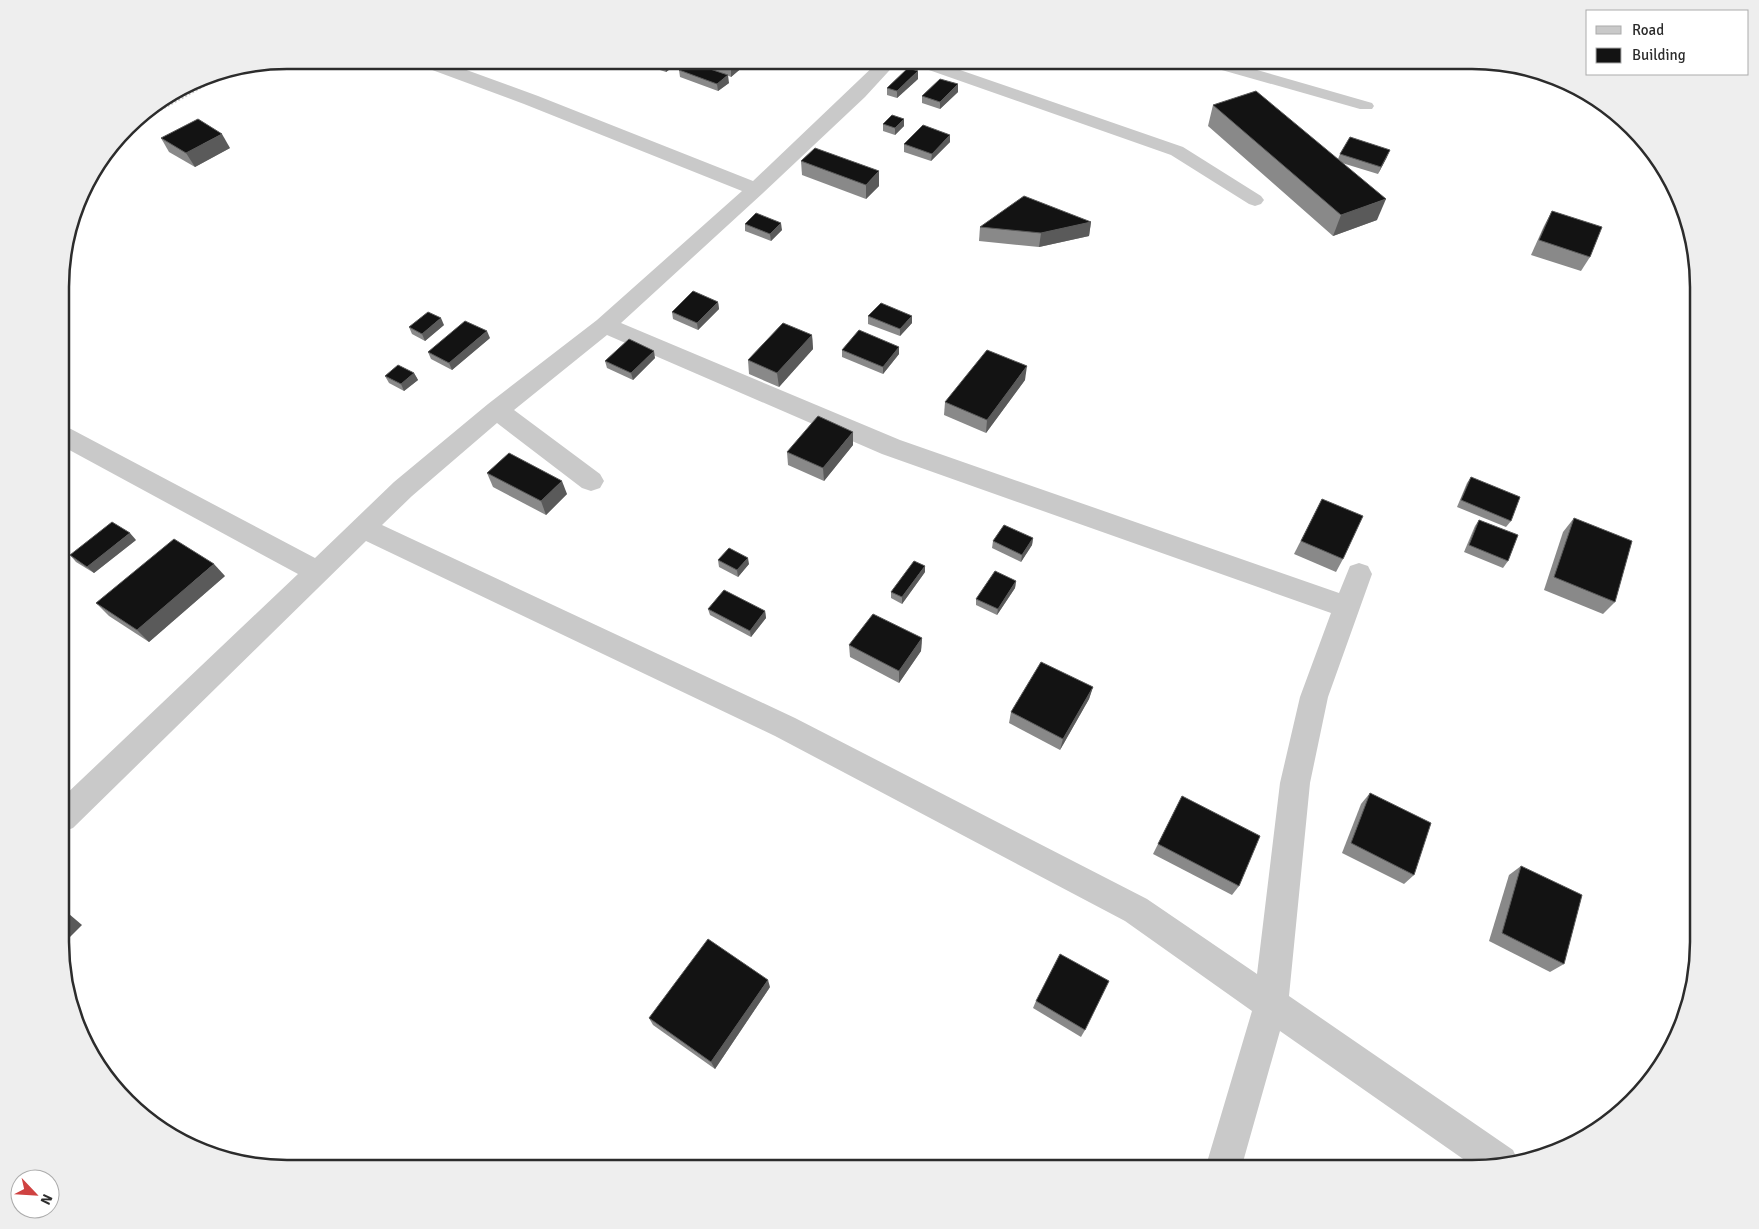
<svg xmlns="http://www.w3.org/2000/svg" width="1759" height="1229" font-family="Signika,sans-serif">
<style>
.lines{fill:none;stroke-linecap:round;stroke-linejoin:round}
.path{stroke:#c9c9c9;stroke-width:2.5;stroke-dasharray:2 2;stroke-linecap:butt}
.service{fill:#c9c9c9;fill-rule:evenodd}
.minor{fill:#c9c9c9;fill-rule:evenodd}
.wall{fill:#898989}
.shaded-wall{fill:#5a5a5a}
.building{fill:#131313;stroke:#5a5a5a}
.rim{fill:none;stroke:#2c2c2c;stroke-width:2.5}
</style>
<rect width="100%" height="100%" fill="#fff"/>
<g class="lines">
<path class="path" d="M129 127 229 72"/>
<g class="service">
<path d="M907 60H931L1183 147 1261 196 1264 200 1261 204 1255 206 1249 204 1171 155 909 63Z"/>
<path d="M1195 60H1222L1372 103 1374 106 1372 109H1360L1197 63Z"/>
</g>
<path class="minor" d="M413 60H439L538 96 753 181 880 60H899L865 97 763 193 621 323 900 440 1339 593 1350 566 1359 563 1368 566 1372 574 1328 697 1310 783 1289 996 1513 1150 1517 1159 1476 1168 1280 1031 1241 1169H1205L1252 1011 1125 921 775 736 366 541 73 828 62 832V798L298 574 62 446V426L71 429 315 558 394 482 488 404 597 320 742 191 524 104 416 64ZM607 335 882 454 1331 613 1300 697 1280 783 1257 974 1147 899 795 718 382 525 412 496 497 423 582 488 591 491 600 488 604 481 600 474 514 410Z"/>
</g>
<g class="wall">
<path d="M715 60H751L731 77 720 72 729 83 718 91 680 77 679 70H712V63Z"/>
<path d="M655 62 677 64 666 72 657 69Z"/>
<path d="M918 79 897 98 887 95V88Z"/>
<path d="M958 92 940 109 922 103V96Z"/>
<path d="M1213 105 1338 159 1340 154 1387 157 1378 174 1342 163 1377 220 1333 236 1208 126Z"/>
<path d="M883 124 904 126 895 135 883 131Z"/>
<path d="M161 138 230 148 195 167 169 152Z"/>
<path d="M950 142 931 161 904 152V144Z"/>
<path d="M801 161 879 186 866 199 802 175Z"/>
<path d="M1552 211 1590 257 1581 271 1531 255 1544 226Z"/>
<path d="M1091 222 1089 236 1039 247 979 241 980 227Z"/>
<path d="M745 224 782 230 771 241 745 231Z"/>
<path d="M718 302 719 309 698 330 673 319 672 312Z"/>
<path d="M868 316 912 323 900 336 868 324Z"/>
<path d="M444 325 425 341 412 334 409 327Z"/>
<path d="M812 335 813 349 779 387 749 374 748 360Z"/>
<path d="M490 338 452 370 431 359 428 352Z"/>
<path d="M899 347V354L883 374 842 357V350Z"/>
<path d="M655 358 633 380 607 368 605 361Z"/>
<path d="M414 373 418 380 404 391 389 383 385 376Z"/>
<path d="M1025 380 986 433 944 415 945 402Z"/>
<path d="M853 445 824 481 788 465 787 452Z"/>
<path d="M487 473 567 494 546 515 493 487Z"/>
<path d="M1471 477 1511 521 1506 527 1457 507 1467 483Z"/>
<path d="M1322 499 1343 559 1336 572 1294 554Z"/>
<path d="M1574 518 1615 602 1603 614 1544 590 1563 532Z"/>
<path d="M1479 520 1508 561 1503 568 1464 552 1475 526Z"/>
<path d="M1033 538 1032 545 1021 562 992 548 993 541Z"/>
<path d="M136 540 94 573 76 562 70 555Z"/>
<path d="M718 560 749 564 738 577 719 567Z"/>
<path d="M925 572 902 604 891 598V592Z"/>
<path d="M225 576 149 642 109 616 96 603Z"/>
<path d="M1016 581 1015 588 997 615 976 605V599Z"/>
<path d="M708 609 765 611 766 618 751 637 710 615Z"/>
<path d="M922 638 921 651 899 683 850 657 849 645Z"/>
<path d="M1093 687 1089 699 1060 750 1009 723 1011 712Z"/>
<path d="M1370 793 1414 875 1404 884 1342 853 1361 804Z"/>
<path d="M1182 796 1239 886 1232 895 1153 854Z"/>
<path d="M1521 866 1564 964 1550 972 1489 941 1509 875Z"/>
<path d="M770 987 715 1069 653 1025 649 1018Z"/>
<path d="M1036 1001 1085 1030 1081 1037 1033 1008Z"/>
</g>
<g class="shaded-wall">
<path d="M672 60H676L677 64 666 72 665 65Z"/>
<path d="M742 60H751L731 77V69Z"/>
<path d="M918 71V79L897 98V91Z"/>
<path d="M728 75 729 83 718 91 717 84Z"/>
<path d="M958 84V92L940 109V102Z"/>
<path d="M904 119V126L895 135V128Z"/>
<path d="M222 134 230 148 195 167 186 153Z"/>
<path d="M950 135V142L931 161 932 154Z"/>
<path d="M1390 150 1387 157 1378 174 1381 167Z"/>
<path d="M879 171V186L866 199V185Z"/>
<path d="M1386 199 1377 220 1333 236 1341 215Z"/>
<path d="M1091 222 1089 236 1039 247 1041 233Z"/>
<path d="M781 223 782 230 771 241 770 234Z"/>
<path d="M718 302 719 309 698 330 697 323Z"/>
<path d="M912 316V323L900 336V329Z"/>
<path d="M441 318 444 325 425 341 422 334Z"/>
<path d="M487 331 490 338 452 370 449 363Z"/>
<path d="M812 335 813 349 779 387 777 373Z"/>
<path d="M899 347V354L883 374V367Z"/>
<path d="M654 351 655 358 633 380 631 373Z"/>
<path d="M1027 366 1025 380 986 433 987 420Z"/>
<path d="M414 373 418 380 404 391 401 384Z"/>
<path d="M853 432V445L824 481 823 468Z"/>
<path d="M562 481 567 494 546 515 541 501Z"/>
<path d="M130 533 136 540 94 573 87 567Z"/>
<path d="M1033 538 1032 545 1021 562 1022 555Z"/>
<path d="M748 558 749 564 738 577 737 570Z"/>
<path d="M214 564 225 576 149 642 137 630Z"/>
<path d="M925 566V572L902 604V597Z"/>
<path d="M1016 581 1015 588 997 615 998 609Z"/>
<path d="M765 611 766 618 751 637 750 631Z"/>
<path d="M922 638 921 651 899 683V671Z"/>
<path d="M1093 687 1089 699 1060 750 1063 739Z"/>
<path d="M62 908 82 925 62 945Z"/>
<path d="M768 980 770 987 715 1069 711 1062Z"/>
</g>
<g class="building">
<path d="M658 60H672L665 65 655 62Z"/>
<path d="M715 60H742L731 69 712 63Z"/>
<path d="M689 62 728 75 717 84 679 70Z"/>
<path d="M908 68 918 71 897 91 887 88Z"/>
<path d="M940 79 958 84 940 102 922 96Z"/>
<path d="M1256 91 1386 199 1341 215 1213 105Z"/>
<path d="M892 115 904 119 895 128 883 124Z"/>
<path d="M198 119 222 134 186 153 161 138Z"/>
<path d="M923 125 950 135 932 154 904 144Z"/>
<path d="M1350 137 1390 150 1381 167 1340 154Z"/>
<path d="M815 148 879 171 866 185 801 161Z"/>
<path d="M1024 196 1091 222 1041 233 980 227Z"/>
<path d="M1552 211 1602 227 1590 257 1539 240Z"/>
<path d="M756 213 781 223 770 234 745 224Z"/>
<path d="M693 291 718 302 697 323 672 312Z"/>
<path d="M881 303 912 316 900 329 868 316Z"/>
<path d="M428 312 441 318 422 334 409 327Z"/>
<path d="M465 321 487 331 449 363 428 352Z"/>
<path d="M783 323 812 335 777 373 748 360Z"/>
<path d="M859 330 899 347 883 367 842 350Z"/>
<path d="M629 339 654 351 631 373 605 361Z"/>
<path d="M987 350 1027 366 987 420 945 402Z"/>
<path d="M398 365 414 373 401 384 385 376Z"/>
<path d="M818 416 853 432 823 468 787 452Z"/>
<path d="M509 453 562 481 541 501 487 473Z"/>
<path d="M1471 477 1520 497 1511 521 1461 500Z"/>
<path d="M1322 499 1363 516 1343 559 1301 541Z"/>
<path d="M1574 518 1632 541 1615 602 1554 577Z"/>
<path d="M1479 520 1518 535 1508 561 1469 545Z"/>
<path d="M112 522 130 533 87 567 70 555Z"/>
<path d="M1004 525 1033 538 1022 555 993 541Z"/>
<path d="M174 539 214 564 137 630 96 603Z"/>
<path d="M729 548 748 558 737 570 718 560Z"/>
<path d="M914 561 925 566 902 597 891 592Z"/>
<path d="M995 571 1016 581 998 609 976 599Z"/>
<path d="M724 590 765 611 750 631 708 609Z"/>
<path d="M873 614 922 638 899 671 849 645Z"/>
<path d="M1041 662 1093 687 1063 739 1011 712Z"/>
<path d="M1370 793 1431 823 1414 875 1351 843Z"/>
<path d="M1182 796 1260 836 1239 886 1158 844Z"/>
<path d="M1521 866 1582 895 1564 964 1502 933Z"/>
<path d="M62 912 67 916 62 921Z"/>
<path d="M708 939 768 980 711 1062 649 1018Z"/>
<path d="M1060 954 1109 981 1085 1030 1036 1001Z"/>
</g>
<path d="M0 0H1759V1229H0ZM287 69H1472A218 218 0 0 1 1690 287V942A218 218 0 0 1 1472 1160H287A218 218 0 0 1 69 942V287A218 218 0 0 1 287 69Z" fill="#eee" fill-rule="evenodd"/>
<path class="rim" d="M287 69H1472A218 218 0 0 1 1690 287V942A218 218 0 0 1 1472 1160H287A218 218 0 0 1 69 942V287A218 218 0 0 1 287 69Z"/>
<rect x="1586" y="10" width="162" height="65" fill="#ffffff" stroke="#ababab"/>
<rect x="1596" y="26" width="25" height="8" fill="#c9c9c9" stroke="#ababab"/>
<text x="1632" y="35" font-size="15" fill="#2c2c2c">Road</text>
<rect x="1596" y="48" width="25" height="15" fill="#131313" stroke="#ababab"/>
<text x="1632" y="60" font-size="15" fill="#2c2c2c">Building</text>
<g transform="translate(35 1194) rotate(115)"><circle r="24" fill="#ffffff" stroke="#ababab"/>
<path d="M0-4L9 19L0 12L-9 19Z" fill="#cf4241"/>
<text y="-8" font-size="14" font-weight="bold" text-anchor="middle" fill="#2c2c2c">N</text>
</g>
</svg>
